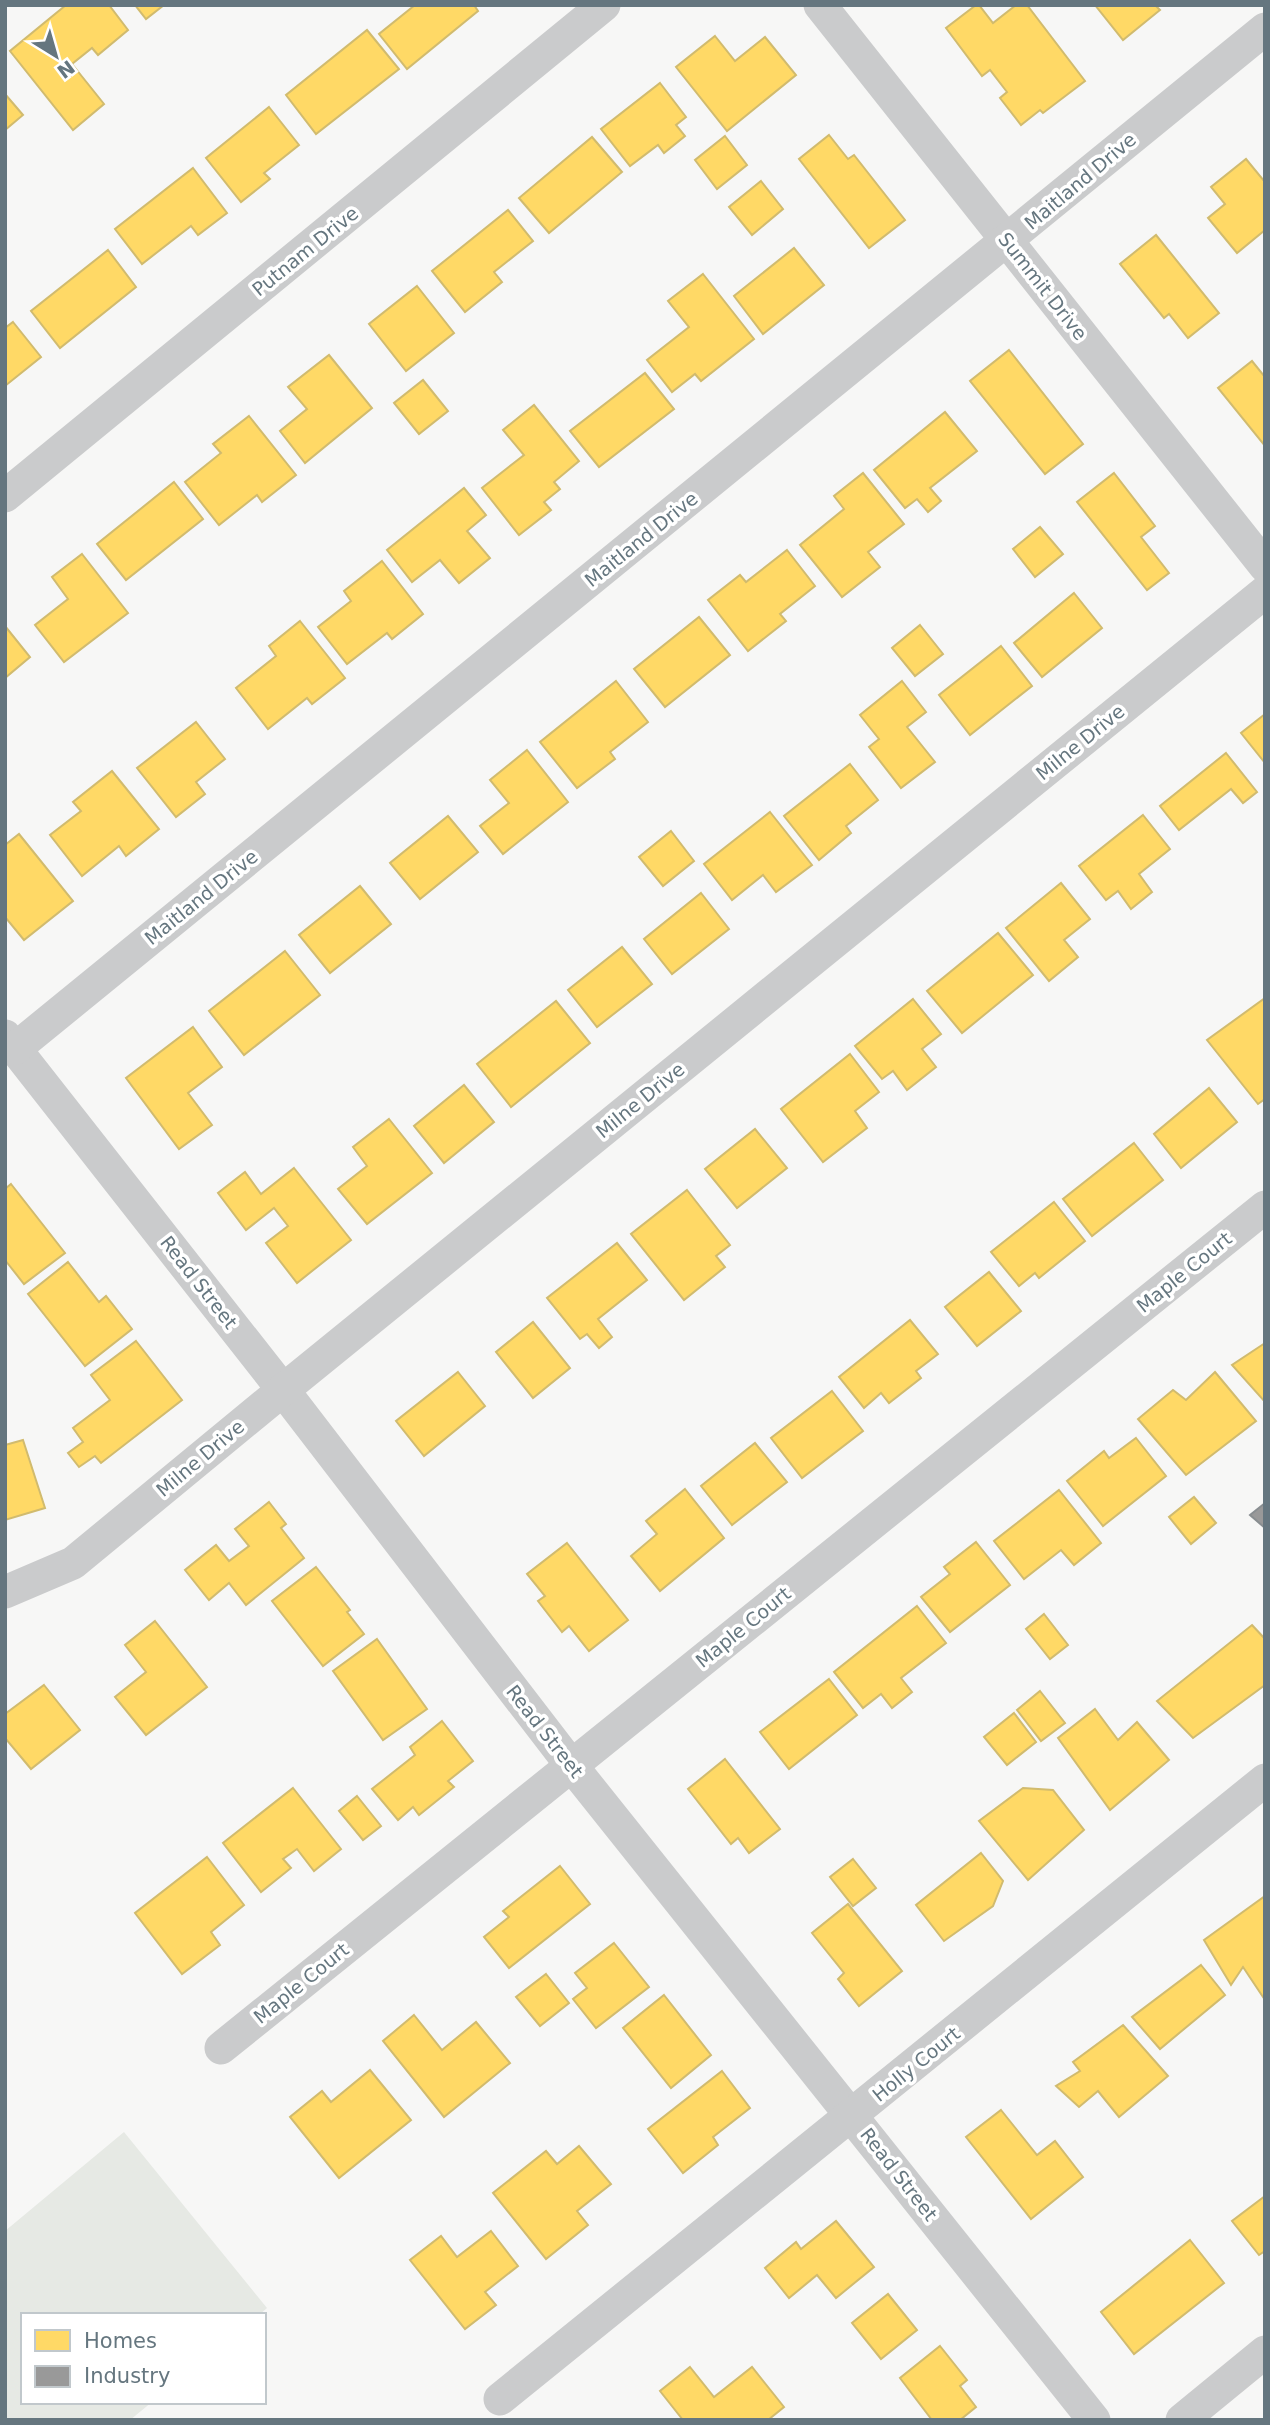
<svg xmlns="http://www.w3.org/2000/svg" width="1270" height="2425" font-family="'DejaVu Sans',sans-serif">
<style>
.green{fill:#e6e9e4}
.homes{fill:#ffd966;stroke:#d1bb6e;stroke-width:2}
.industry{fill:#999;stroke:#898e91;stroke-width:2}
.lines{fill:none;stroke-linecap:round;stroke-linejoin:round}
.minor{stroke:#cacbcc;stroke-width:33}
.labels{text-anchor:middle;stroke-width:7;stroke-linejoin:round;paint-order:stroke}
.street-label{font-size:19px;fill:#65767f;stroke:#fff}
</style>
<rect width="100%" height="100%" fill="#f7f7f6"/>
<path class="green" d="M124 2132 267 2308 259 2315H23V2402H152L130 2420H5V2231Z"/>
<g class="homes">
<path d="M66 5H109L128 30 98 55 92 48 72 64 104 104 73 130 10 51Z"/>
<path d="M135 5H164L146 19Z"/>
<path d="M415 5H474L478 11 407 69 379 34Z"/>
<path d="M976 5H979L993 23 1016 5H1027L1085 81 1043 113 1040 110 1021 125 1000 98 1007 92 990 70 982 76 946 28Z"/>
<path d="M1095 5H1155L1160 10 1123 40Z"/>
<path d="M367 30 399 69 316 134 286 95Z"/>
<path d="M715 36 735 61 765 37 796 75 727 131 676 67Z"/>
<path d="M660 83 686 117 676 125 685 136 664 153 658 145 630 166 601 129Z"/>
<path d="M5 94 23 115 5 130Z"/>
<path d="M269 107 299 145 264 173 270 179 241 202 206 158Z"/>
<path d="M829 135 848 159 854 155 905 220 869 248 799 159Z"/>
<path d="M725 136 747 165 717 189 695 160Z"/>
<path d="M592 137 622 172 549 233 519 198Z"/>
<path d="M1246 159 1265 182V230L1237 253 1208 218 1225 204 1211 187Z"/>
<path d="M193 168 227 213 198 235 191 226 142 264 115 229Z"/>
<path d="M761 181 783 209 752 235 729 207Z"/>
<path d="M508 210 533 241 494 272 502 282 465 312 432 271Z"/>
<path d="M1156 235 1219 313 1188 338 1169 314 1164 318 1120 264Z"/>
<path d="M794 248 824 285 763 334 734 296Z"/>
<path d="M108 250 136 287 60 348 31 311Z"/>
<path d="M703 274 754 339 701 381 695 374 672 392 647 360 689 327 668 301Z"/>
<path d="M417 286 454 333 406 371 369 324Z"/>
<path d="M13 322 41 357 5 386V328Z"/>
<path d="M1009 350 1083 444 1045 474 970 381Z"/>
<path d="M329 355 372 408 305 463 280 431 307 409 288 387Z"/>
<path d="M1252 361 1265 377V446L1218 388Z"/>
<path d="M645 373 674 409 599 467 570 431Z"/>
<path d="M423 380 448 411 419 434 394 403Z"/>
<path d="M534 405 579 461 554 482 560 489 544 502 551 510 519 535 482 488 524 455 503 430Z"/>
<path d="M945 412 977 451 930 488 941 501 928 512 917 499 905 508 874 470Z"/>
<path d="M249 416 296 475 262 502 257 495 219 525 185 482 221 453 213 444Z"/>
<path d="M863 473 904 524 868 552 880 567 842 597 800 545 844 509 834 496Z"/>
<path d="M1114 473 1155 526 1141 537 1169 573 1147 590 1077 502Z"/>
<path d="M174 482 203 519 126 580 97 544Z"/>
<path d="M464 488 486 515 467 531 490 558 459 583 440 560 412 582 387 550Z"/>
<path d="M1040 527 1063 554 1035 577 1013 549Z"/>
<path d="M787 550 815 586 780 614 786 621 748 651 708 600 740 575 746 582Z"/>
<path d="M82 554 128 613 64 662 35 625 68 599 52 577Z"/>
<path d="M382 561 423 614 392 639 387 633 347 664 318 627 351 601 344 591Z"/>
<path d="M1074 593 1102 628 1042 677 1014 643Z"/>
<path d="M699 617 730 655 665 707 634 669Z"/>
<path d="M300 621 345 678 312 704 307 698 268 729 236 688 276 656 269 646Z"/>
<path d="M920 625 943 654 915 676 892 648Z"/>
<path d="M5 626 30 657 5 678Z"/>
<path d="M1001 646 1032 686 970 735 939 695Z"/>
<path d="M616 681 648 722 610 752 615 759 577 788 540 742Z"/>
<path d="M902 681 926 712 907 727 935 762 901 788 869 747 879 739 860 715Z"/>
<path d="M1265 714V763L1241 733Z"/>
<path d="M196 722 225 759 196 782 205 794 176 817 137 768Z"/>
<path d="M527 750 568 802 503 854 480 826 509 803 490 780Z"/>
<path d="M1226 753 1257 792 1243 803 1231 789 1179 830 1160 806Z"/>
<path d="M850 764 878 800 846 826 851 833 819 860 784 816Z"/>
<path d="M112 771 159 829 126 856 119 846 82 876 50 835 81 811 73 802Z"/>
<path d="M770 812 812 865 776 892 763 875 732 900 704 864Z"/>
<path d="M1143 815 1170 849 1139 874 1152 892 1131 909 1118 891 1106 900 1079 866Z"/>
<path d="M448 816 478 852 420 899 390 863Z"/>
<path d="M671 831 694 861 663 886 639 857Z"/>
<path d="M19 834 73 901 24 940 5 917V845Z"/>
<path d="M1061 883 1090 919 1064 940 1078 957 1049 981 1006 928Z"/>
<path d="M360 886 391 924 330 973 299 935Z"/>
<path d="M701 893 729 929 672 974 644 939Z"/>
<path d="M998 933 1033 975 962 1033 927 991Z"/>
<path d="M622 947 652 984 597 1027 568 990Z"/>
<path d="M285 951 320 995 244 1055 209 1011Z"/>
<path d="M1265 998V1099L1258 1104 1207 1040Z"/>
<path d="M913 999 941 1034 922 1049 936 1067 907 1090 893 1071 882 1079 855 1046Z"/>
<path d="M556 1001 590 1043 511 1107 477 1064Z"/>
<path d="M193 1027 222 1067 188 1093 212 1125 179 1149 126 1078Z"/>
<path d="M850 1054 879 1092 855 1111 867 1128 823 1162 781 1109Z"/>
<path d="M464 1085 494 1122 444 1163 414 1126Z"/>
<path d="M1209 1088 1237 1122 1181 1168 1154 1134Z"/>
<path d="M389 1119 432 1173 367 1224 338 1189 367 1166 353 1147Z"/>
<path d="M755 1129 787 1168 737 1208 705 1169Z"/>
<path d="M1134 1143 1163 1180 1092 1236 1063 1199Z"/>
<path d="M294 1168 351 1240 297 1283 266 1243 288 1226 274 1208 246 1230 218 1193 245 1172 261 1194Z"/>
<path d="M11 1184 65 1253 24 1284 5 1260V1189Z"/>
<path d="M687 1190 730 1245 716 1256 725 1267 684 1300 631 1234Z"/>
<path d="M1054 1202 1085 1241 1039 1278 1035 1273 1019 1286 991 1252Z"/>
<path d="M617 1243 647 1280 598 1319 612 1337 599 1348 587 1334 580 1339 547 1298Z"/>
<path d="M68 1262 99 1302 106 1296 132 1329 85 1366 28 1294Z"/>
<path d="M989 1272 1021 1311 977 1346 945 1307Z"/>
<path d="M910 1320 938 1354 916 1371 921 1378 889 1403 881 1393 864 1408 839 1377Z"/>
<path d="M533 1322 570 1368 533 1398 496 1352Z"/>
<path d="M136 1341 182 1400 101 1463 95 1456 79 1467 68 1453 83 1442 73 1428 110 1400 91 1375Z"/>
<path d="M1265 1343V1402L1232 1365Z"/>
<path d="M458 1372 485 1406 424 1456 396 1421Z"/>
<path d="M1215 1372 1256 1421 1186 1475 1138 1419 1173 1390 1186 1400Z"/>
<path d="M832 1391 863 1431 802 1478 771 1438Z"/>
<path d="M1136 1438 1166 1476 1103 1526 1067 1481 1104 1451 1109 1458Z"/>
<path d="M23 1440 45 1508 5 1520V1445Z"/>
<path d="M755 1443 787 1482 732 1525 701 1486Z"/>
<path d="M685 1489 724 1538 660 1591 631 1556 657 1534 646 1521Z"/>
<path d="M1059 1490 1101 1543 1074 1565 1061 1550 1024 1579 994 1541Z"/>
<path d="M1194 1497 1216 1523 1191 1544 1169 1517Z"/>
<path d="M269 1502 286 1524 281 1528 304 1558 246 1605 229 1583 209 1600 185 1570 216 1545 229 1561 249 1546 235 1529Z"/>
<path d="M976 1542 1010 1585 950 1632 921 1597 950 1574 944 1567Z"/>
<path d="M567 1543 628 1620 589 1651 569 1626 562 1632 538 1601 545 1596 527 1574Z"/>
<path d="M316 1567 350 1610 347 1612 364 1634 323 1666 272 1601Z"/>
<path d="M917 1606 946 1643 901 1678 912 1692 892 1708 881 1694 863 1708 834 1672Z"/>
<path d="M1044 1614 1068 1645 1050 1659 1026 1629Z"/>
<path d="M155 1621 207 1687 146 1735 115 1697 146 1672 125 1645Z"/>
<path d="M1252 1625 1265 1639V1685L1193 1738 1157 1701Z"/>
<path d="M377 1639 427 1709 383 1740 333 1671Z"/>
<path d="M829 1679 857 1715 789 1769 760 1732Z"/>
<path d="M44 1685 80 1730 31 1769 5 1738V1714Z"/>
<path d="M1040 1691 1065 1723 1041 1741 1017 1710Z"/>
<path d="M1095 1709 1118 1740 1137 1722 1169 1760 1110 1810 1058 1738Z"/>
<path d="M1014 1713 1036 1742 1007 1765 984 1737Z"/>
<path d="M442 1721 473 1761 448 1781 454 1787 419 1815 413 1807 398 1820 372 1789 415 1755 410 1747Z"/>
<path d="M725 1759 780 1829 749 1853 738 1838 731 1844 688 1789Z"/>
<path d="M293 1788 341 1849 314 1871 297 1849 283 1859 291 1868 261 1892 223 1843Z"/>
<path d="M1023 1788 1053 1790 1084 1830 1028 1880 979 1821Z"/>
<path d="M357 1796 381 1826 363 1840 339 1811Z"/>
<path d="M981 1853 1003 1881 993 1906 944 1941 916 1905Z"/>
<path d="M207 1857 244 1905 211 1932 220 1945 182 1974 135 1913Z"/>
<path d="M853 1859 876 1888 853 1906 830 1877Z"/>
<path d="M560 1866 590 1904 509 1968 484 1937 509 1917 503 1911Z"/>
<path d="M1265 1896V2000L1243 1967 1231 1985 1204 1940Z"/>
<path d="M848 1904 902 1971 859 2006 838 1979 844 1973 812 1933Z"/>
<path d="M614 1943 649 1987 596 2028 573 1999 587 1988 575 1973Z"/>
<path d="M1201 1965 1225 1995 1160 2049 1132 2017Z"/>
<path d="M546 1974 569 2003 540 2026 516 1997Z"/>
<path d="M664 1995 711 2055 671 2088 623 2028Z"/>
<path d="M414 2015 442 2050 476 2022 510 2063 444 2117 383 2041Z"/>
<path d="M1123 2025 1168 2076 1119 2117 1098 2091 1079 2107 1056 2086 1080 2071 1073 2062Z"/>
<path d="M370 2070 411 2120 339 2178 290 2117 322 2091 331 2102Z"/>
<path d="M722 2071 750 2108 713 2137 718 2145 683 2173 648 2129Z"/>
<path d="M1001 2110 1037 2155 1055 2141 1083 2177 1031 2219 966 2137Z"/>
<path d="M579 2146 611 2184 577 2211 588 2225 546 2259 493 2193 546 2151 557 2164Z"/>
<path d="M1265 2196V2251L1259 2255 1232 2221Z"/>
<path d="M836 2221 874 2267 836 2298 817 2275 789 2298 765 2268 796 2242 801 2249Z"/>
<path d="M491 2231 518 2266 485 2292 496 2305 465 2329 410 2260 441 2236 457 2257Z"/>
<path d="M1190 2240 1224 2283 1134 2354 1101 2312Z"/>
<path d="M888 2294 917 2330 881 2359 852 2323Z"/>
<path d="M940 2346 967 2380 960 2386 976 2407 960 2420H932L900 2378Z"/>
<path d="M690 2367 714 2397 752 2367 784 2407 768 2420H683L660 2391Z"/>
</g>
<path class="industry" d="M1265 1503V1528L1250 1515Z"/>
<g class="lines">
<g class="minor">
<path d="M820 5 1265 566"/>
<path d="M5 496 604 5"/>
<path d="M5 1036 283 1390 571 1765 1094 2420"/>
<path d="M16 1048 1265 29"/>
<path d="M5 1592 73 1563 283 1390 1265 592"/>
<path d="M221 2048 1265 1207"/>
<path d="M500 2399 1265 1780"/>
<path d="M1182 2420 1265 2352"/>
</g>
</g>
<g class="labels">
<g class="street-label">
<text transform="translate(1080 181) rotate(-40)" y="7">Maitland Drive</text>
<text transform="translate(305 251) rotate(-39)" y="7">Putnam Drive</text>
<text transform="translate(1043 286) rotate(52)" y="7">Summit Drive</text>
<text transform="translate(641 539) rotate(-39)" y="7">Maitland Drive</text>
<text transform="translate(1080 742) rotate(-39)" y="7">Milne Drive</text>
<text transform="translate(201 897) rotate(-39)" y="7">Maitland Drive</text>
<text transform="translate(640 1100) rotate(-39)" y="7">Milne Drive</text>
<text transform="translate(1184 1272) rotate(-39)" y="7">Maple Court</text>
<text transform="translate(199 1282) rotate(52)" y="7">Read Street</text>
<text transform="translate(200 1458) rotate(-40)" y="7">Milne Drive</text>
<text transform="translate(743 1627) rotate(-39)" y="7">Maple Court</text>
<text transform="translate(545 1731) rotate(52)" y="7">Read Street</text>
<text transform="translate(301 1983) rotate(-39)" y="7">Maple Court</text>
<text transform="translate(916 2064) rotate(-39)" y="7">Holly Court</text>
<text transform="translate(899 2174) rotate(52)" y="7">Read Street</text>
</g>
</g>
<rect width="1270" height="2425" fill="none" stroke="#65767f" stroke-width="14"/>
<rect x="21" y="2313" width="245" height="91" fill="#ffffff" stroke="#c1c8cc" stroke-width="2"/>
<rect x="35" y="2330" width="35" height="21" fill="#ffd966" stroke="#c1c8cc" stroke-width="2"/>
<text x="84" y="2348" font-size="21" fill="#65767f">Homes</text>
<rect x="35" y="2366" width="35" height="21" fill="#999999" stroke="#c1c8cc" stroke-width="2"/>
<text x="84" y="2383" font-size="21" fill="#65767f">Industry</text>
<g transform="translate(56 56) rotate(143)" stroke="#ffffff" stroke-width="5" paint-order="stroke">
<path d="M0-5L12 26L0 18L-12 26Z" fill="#65767f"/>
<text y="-10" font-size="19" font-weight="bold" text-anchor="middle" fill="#65767f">N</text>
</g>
</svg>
